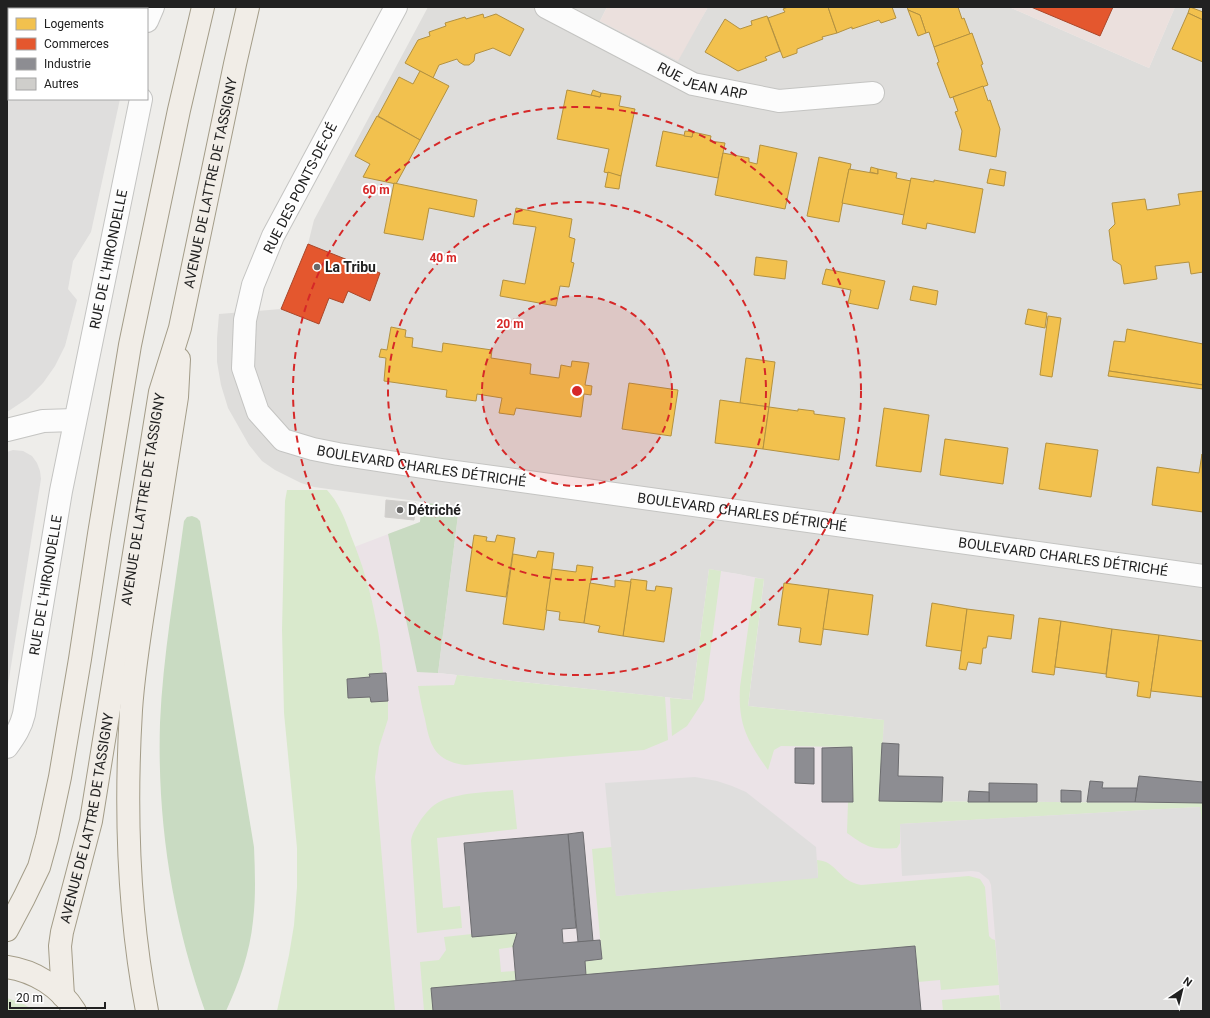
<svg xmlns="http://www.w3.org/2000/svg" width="1210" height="1018" font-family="Roboto,sans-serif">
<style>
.residential{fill:#dedddb}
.commercial{fill:#ebe0dd}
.industrial{fill:#ebe3e7}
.grass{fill:#d9e9cc}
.forest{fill:#c9dbc2}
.parking{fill:#dfdedd}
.homes{fill:#f2c14e;stroke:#b39140}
.shops{fill:#e4572e;stroke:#aa472a}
.industry{fill:#8d8d92;stroke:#6d6d70}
.building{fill:#cfcecb;stroke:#d1cfcc}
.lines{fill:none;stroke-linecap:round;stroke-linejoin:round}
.minor-casing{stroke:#c4c4c2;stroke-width:24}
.primary-casing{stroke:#a39c88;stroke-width:24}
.minor{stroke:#fcfcfc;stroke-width:22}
.primary{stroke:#f1ede7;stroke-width:22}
.ring{fill:none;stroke:#d62828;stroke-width:2;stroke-dasharray:7 5}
.poi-dot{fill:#696867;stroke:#fff;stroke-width:1.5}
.labels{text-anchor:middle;stroke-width:4;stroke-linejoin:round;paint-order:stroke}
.street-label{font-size:14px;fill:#212121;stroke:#fff}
.poi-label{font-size:14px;font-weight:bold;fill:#212121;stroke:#fff;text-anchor:start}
.centre{fill:#d62828;stroke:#fff;stroke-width:2}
.ring-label{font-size:12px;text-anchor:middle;font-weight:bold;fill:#d62828;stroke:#fff;stroke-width:4;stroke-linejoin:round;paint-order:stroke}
</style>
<rect width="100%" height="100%" fill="#eeedea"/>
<path class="residential" d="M428 7H607L600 21 677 60 708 7H1009L1149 68 1175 7H1203V803L879 801 883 720 748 706 764 580 738 574 709 570 692 700 438 673 459 507 314 487 301 483 275 470 262 461 249 445 228 408 221 385 217 362V338L219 314 281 309 308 244 314 220Z"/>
<g class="commercial">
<path d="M607 7H708L678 61 600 21Z"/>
<path d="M1009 7H1175L1149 68Z"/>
</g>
<path class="industrial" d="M422 502 459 507 438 673 692 700 709 569 738 574 764 579 748 706 884 720 879 801 1203 803V1011H333L348 698 341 552 420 522Z"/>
<g class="grass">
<path d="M287 490H327C339 503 345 519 351 536 362 563 371 592 376 621 380 638 381 655 383 673L370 674V677L347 679 349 698 370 697 371 702 388 701V719L379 747 375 777 395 1011H277L289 955 294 925 297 887V848L284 713 282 630 285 501Z"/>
<path d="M709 569 721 571 704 700 687 726 672 736 670 698 692 700Z"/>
<path d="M755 578 764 579 748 706 884 720 879 801 1203 803V829L1199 807 900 824V843L897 848C871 850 867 847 847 833L848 802 853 801 852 747 781 746 774 750 768 770C747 740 738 725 740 687Z"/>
<path d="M457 675 665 697 668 740 644 750 465 765C435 761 430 746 425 719 422 708 420 697 418 686L454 685Z"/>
<path d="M513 790 517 829 437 838 443 908 460 906 462 928 417 933 411 841C412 833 416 828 420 821 425 814 431 806 439 802 459 792 491 792 513 790Z"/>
<path d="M612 847 616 896 818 877 817 860C837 861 838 881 861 885L969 876 980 879 985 887 989 936 992 939 995 940 999 985 941 990 940 980 918 982 915 946 586 975 585 961 602 959 592 849Z"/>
<path d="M517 933 513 947 499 949 501 972 515 971 516 981 433 1011H424L420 962 439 960 446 950 444 937 472 934Z"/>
<path d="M999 995 1001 1011H943L942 1000Z"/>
<path d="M7 998 22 1003 35 1011H7Z"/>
</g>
<g class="forest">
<path d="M422 502 459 507 438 673 417 672 388 534 420 522Z"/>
<path d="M192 516 197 518 200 521 254 847C255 872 256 896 253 921 250 952 239 983 226 1011H205C172 918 157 821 160 723 163 656 175 588 184 521L187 517Z"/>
</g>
<g class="parking">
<path d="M7 7H46L52 9H9V99H120L91 232 73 261 68 289 77 300 65 346 55 366 43 383 28 398 7 412Z"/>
<path d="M13 450 23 451 32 456 37 463 40 471 41 479 7 691V452Z"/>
<path d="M695 777 717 781 732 786 746 792 816 847 818 878 616 896 605 783Z"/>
<path d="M1200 807 1203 829V1011H1001L991 885 989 880 979 872 972 871 902 876 900 824Z"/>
</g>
<g class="homes">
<path d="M788 7H828L837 33 822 37 823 39 797 49V53L783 58 768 18 785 12 783 9Z"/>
<path d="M828 7H892L896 18 881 23 879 20 852 29V27L837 33Z"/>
<path d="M907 7H958L962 19 964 18 970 34 934 47 929 32 926 33 920 15 908 10Z"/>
<path d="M1190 7 1203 12V20L1188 13Z"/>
<path d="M908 10 920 15 926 33 918 36Z"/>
<path d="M1188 13 1203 20V62L1172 49Z"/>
<path d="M483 14 484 18 496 14 524 29 510 56 493 48 475 54 474 61 469 65H464L459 62 457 59 439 65 433 78 405 63 418 40 430 36 429 32 446 26 445 23 465 17 466 19Z"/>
<path d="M767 16 780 51 765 57 767 60 738 71 705 52 725 19 740 29 752 25 751 21Z"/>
<path d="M972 33 983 64 981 65 988 85 950 98 937 63 939 62 934 47Z"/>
<path d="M420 71 449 86 420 140 378 116 399 77 413 84Z"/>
<path d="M983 86 988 101 990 100 1000 129 996 157 959 150 962 131 955 112 958 111 953 97Z"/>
<path d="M567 90 600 97 601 93 621 96 619 106 635 109 621 176 604 172 609 149 557 139Z"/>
<path d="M593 90 601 93 600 97 591 95Z"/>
<path d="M377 116 420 140 396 184 363 177 370 164 355 156Z"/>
<path d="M663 131 692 137 693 132 711 136 710 141 725 143 718 178 656 166Z"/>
<path d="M685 131 693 132 692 137 684 136Z"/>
<path d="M760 145 797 153 785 209 715 195 723 153 749 158V162L757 164Z"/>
<path d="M819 157 851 164 850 169H849L839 222 807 216Z"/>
<path d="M871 167 878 169V174L870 172Z"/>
<path d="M849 169 878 174V169L897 173 896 178 911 181 904 215 842 203Z"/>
<path d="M990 169 1006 172 1004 186 987 183Z"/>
<path d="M608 172 621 176 619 189 605 187Z"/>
<path d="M911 178 934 182V180L983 189 975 233 927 223 926 229 902 224Z"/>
<path d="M394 183 477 200 474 217 429 208 423 240 384 233Z"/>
<path d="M1203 191V272L1191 274 1189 262 1155 266 1157 279 1124 284 1121 265 1113 260 1109 230 1115 224 1112 203 1145 199 1147 210 1180 205 1178 194Z"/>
<path d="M516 208 572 219 569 237 575 239 571 262 574 263 569 287 560 286 556 306 500 296 503 280 525 284 536 227 513 224Z"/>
<path d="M756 257 787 261 785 279 754 275Z"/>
<path d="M826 269 885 281 878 309 848 303 851 290 822 284Z"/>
<path d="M913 286 938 291 936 305 910 300Z"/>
<path d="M1028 309 1047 313 1045 328 1025 324Z"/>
<path d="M1048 316 1061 318 1052 377 1040 375Z"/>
<path d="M391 327 406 330 405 337 413 338 412 347 442 352 443 343 492 350 491 358 531 364 530 374 559 378 561 365 571 367 572 361 589 363 585 385 592 386 591 395 584 394 581 417 516 408 514 415 499 413 502 398 477 394 476 401 446 397 447 390 384 381 386 358 379 357 381 349 387 350Z"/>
<path d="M1127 329 1203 344V385L1109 371 1114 341 1125 342Z"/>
<path d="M746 358 775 362 769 407 740 403Z"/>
<path d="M1109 371 1203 385V389L1108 376Z"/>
<path d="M629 383 678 390 671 436 622 429Z"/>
<path d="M720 400 769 407 763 449 715 443Z"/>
<path d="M769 407 798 411V409L814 411V414L845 418 839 460 763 449Z"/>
<path d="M884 408 929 415 921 472 876 466Z"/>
<path d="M945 439 1008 448 1003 484 940 475Z"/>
<path d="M1046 443 1098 450 1091 497 1039 489Z"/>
<path d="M1202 454 1203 512 1152 505 1157 467 1199 473Z"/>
<path d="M474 535 487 537 486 541 495 542 497 535 515 538 506 597 466 591Z"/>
<path d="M538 551 554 553 544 630 503 624 513 554 536 558Z"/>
<path d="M577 565 593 567 584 623 559 620 560 612 546 610 552 569 576 572Z"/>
<path d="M631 579 647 581 646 590 655 591 656 586 672 588 664 642 623 636Z"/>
<path d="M615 580 631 582 623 636 598 632 600 626 584 623 590 583 615 587Z"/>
<path d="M784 583 829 589 821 645 799 642 801 628 778 625Z"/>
<path d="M829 589 873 595 868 635 823 629Z"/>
<path d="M932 603 967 609 962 651 926 646Z"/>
<path d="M967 609 1014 615 1011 639 988 636 986 648H983L981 664 968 662 966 670 959 669Z"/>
<path d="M1039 618 1061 621 1054 675 1032 672Z"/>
<path d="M1061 621 1112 629 1106 674 1055 667Z"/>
<path d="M1112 629 1159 635 1150 698 1137 696 1139 682 1106 677Z"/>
<path d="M1159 635 1203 641V697L1151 691Z"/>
</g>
<g class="shops">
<path d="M1031 7H1113L1100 36Z"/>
<path d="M308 244 380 273 370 301 348 291 343 303 329 298 319 324 281 309Z"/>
</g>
<g class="industry">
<path d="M386 673 388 701 371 702 370 697 348 698 347 679 370 677 369 674Z"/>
<path d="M882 743 899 744 898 776 943 777 942 802 879 801Z"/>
<path d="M852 747 853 802H822V748Z"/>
<path d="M795 748H814V784L795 783Z"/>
<path d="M1139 776 1203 782V803L1135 802Z"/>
<path d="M1090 781 1103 782 1102 788H1137L1135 802H1087Z"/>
<path d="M989 783 1037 784V802H989Z"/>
<path d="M1061 790 1081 791V802H1061Z"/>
<path d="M969 791 989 792V802H968Z"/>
<path d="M583 832 593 941 578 942 568 834Z"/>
<path d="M568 834 576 928 562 929 563 943 600 940 602 959 585 961 586 975 516 981 513 946 517 933 472 937 464 843Z"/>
<path d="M915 946 921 1011H433L431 988Z"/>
</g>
<path class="building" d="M386 500 416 503 414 520 385 517Z"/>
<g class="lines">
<g class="minor-casing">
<g id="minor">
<path d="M98 7 104 9"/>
<path id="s1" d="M396 7 273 236 253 285 245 320 243 368 258 412 283 440 313 449 338 454 442 470 1203 576"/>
<path id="s2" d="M546 7 693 84 779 101 873 93"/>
<path d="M147 21 153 7"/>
<path d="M7 430 43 421 75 420"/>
<path id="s3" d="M7 747C15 736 21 727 24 714L61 491 141 99"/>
</g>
</g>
<g class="primary-casing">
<g id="primary">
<path d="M7 930 24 898 39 867 47 838 60 777 80 659 99 534 130 345 179 110 203 7"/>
<path d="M7 967C35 971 60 987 75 1011"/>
<path id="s4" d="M63 996 60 946 62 932 91 821 160 392 180 328 235 64 248 7"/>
<path d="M147 1011C128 912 125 810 131 710 134 665 142 620 149 575 158 515 168 456 177 397L179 359"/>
</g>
</g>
<use href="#minor" class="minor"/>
<use href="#primary" class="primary"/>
</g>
<circle cx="577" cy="391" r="95" fill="#d62828" fill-opacity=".12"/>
<g class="ring">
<circle cx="577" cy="391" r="95"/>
<circle cx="577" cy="391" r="189"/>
<circle cx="577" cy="391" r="284"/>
</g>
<g class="poi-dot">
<circle cx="317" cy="267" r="4"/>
<circle cx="400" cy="510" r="4"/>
</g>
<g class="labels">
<g class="street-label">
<text dy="5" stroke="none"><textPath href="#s2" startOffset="174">RUE JEAN ARP</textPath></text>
<text dy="5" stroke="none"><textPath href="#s4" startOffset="829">AVENUE DE LATTRE DE TASSIGNY</textPath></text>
<text transform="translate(300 188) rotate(-63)" y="5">RUE DES PONTS-DE-CÉ</text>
<text dy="5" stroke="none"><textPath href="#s3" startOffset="500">RUE DE L'HIRONDELLE</textPath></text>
<text dy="5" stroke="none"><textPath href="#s1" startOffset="622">BOULEVARD CHARLES DÉTRICHÉ</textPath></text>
<text dy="5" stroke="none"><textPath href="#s4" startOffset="505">AVENUE DE LATTRE DE TASSIGNY</textPath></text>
<text dy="5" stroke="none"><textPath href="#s1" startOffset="946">BOULEVARD CHARLES DÉTRICHÉ</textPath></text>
<text dy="5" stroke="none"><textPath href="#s1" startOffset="1270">BOULEVARD CHARLES DÉTRICHÉ</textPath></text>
<text dy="5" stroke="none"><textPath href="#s3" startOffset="168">RUE DE L'HIRONDELLE</textPath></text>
<text dy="5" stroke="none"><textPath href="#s4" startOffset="181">AVENUE DE LATTRE DE TASSIGNY</textPath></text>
</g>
<g class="poi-label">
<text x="325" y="272">La Tribu</text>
<text x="408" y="515">Détriché</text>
</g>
</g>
<circle cx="577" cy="391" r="6" class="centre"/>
<g class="ring-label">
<text x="376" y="194">60 m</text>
<text x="443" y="262">40 m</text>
<text x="510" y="328">20 m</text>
</g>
<rect width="1210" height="1018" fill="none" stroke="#212121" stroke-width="16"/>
<rect x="8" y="8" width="140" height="92" fill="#ffffff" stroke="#a6a6a6"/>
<rect x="16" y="18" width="20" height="12" fill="#f2c14e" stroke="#a6a6a6"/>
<text x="44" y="28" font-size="12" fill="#212121">Logements</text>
<rect x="16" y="38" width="20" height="12" fill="#e4572e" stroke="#a6a6a6"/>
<text x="44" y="48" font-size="12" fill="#212121">Commerces</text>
<rect x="16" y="58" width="20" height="12" fill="#8d8d92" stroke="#a6a6a6"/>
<text x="44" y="68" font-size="12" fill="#212121">Industrie</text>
<rect x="16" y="78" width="20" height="12" fill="#cfcecb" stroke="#a6a6a6"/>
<text x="44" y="88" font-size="12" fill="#212121">Autres</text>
<g transform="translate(1182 990) rotate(35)" stroke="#ffffff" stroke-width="3" paint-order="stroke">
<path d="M0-3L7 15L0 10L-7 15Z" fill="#212121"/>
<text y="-6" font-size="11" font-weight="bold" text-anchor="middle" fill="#212121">N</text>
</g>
<path d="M10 1002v6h95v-6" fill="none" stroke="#212121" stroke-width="2"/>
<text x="16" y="1002" font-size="12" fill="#212121" stroke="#ffffff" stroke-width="3" paint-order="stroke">20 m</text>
</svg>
